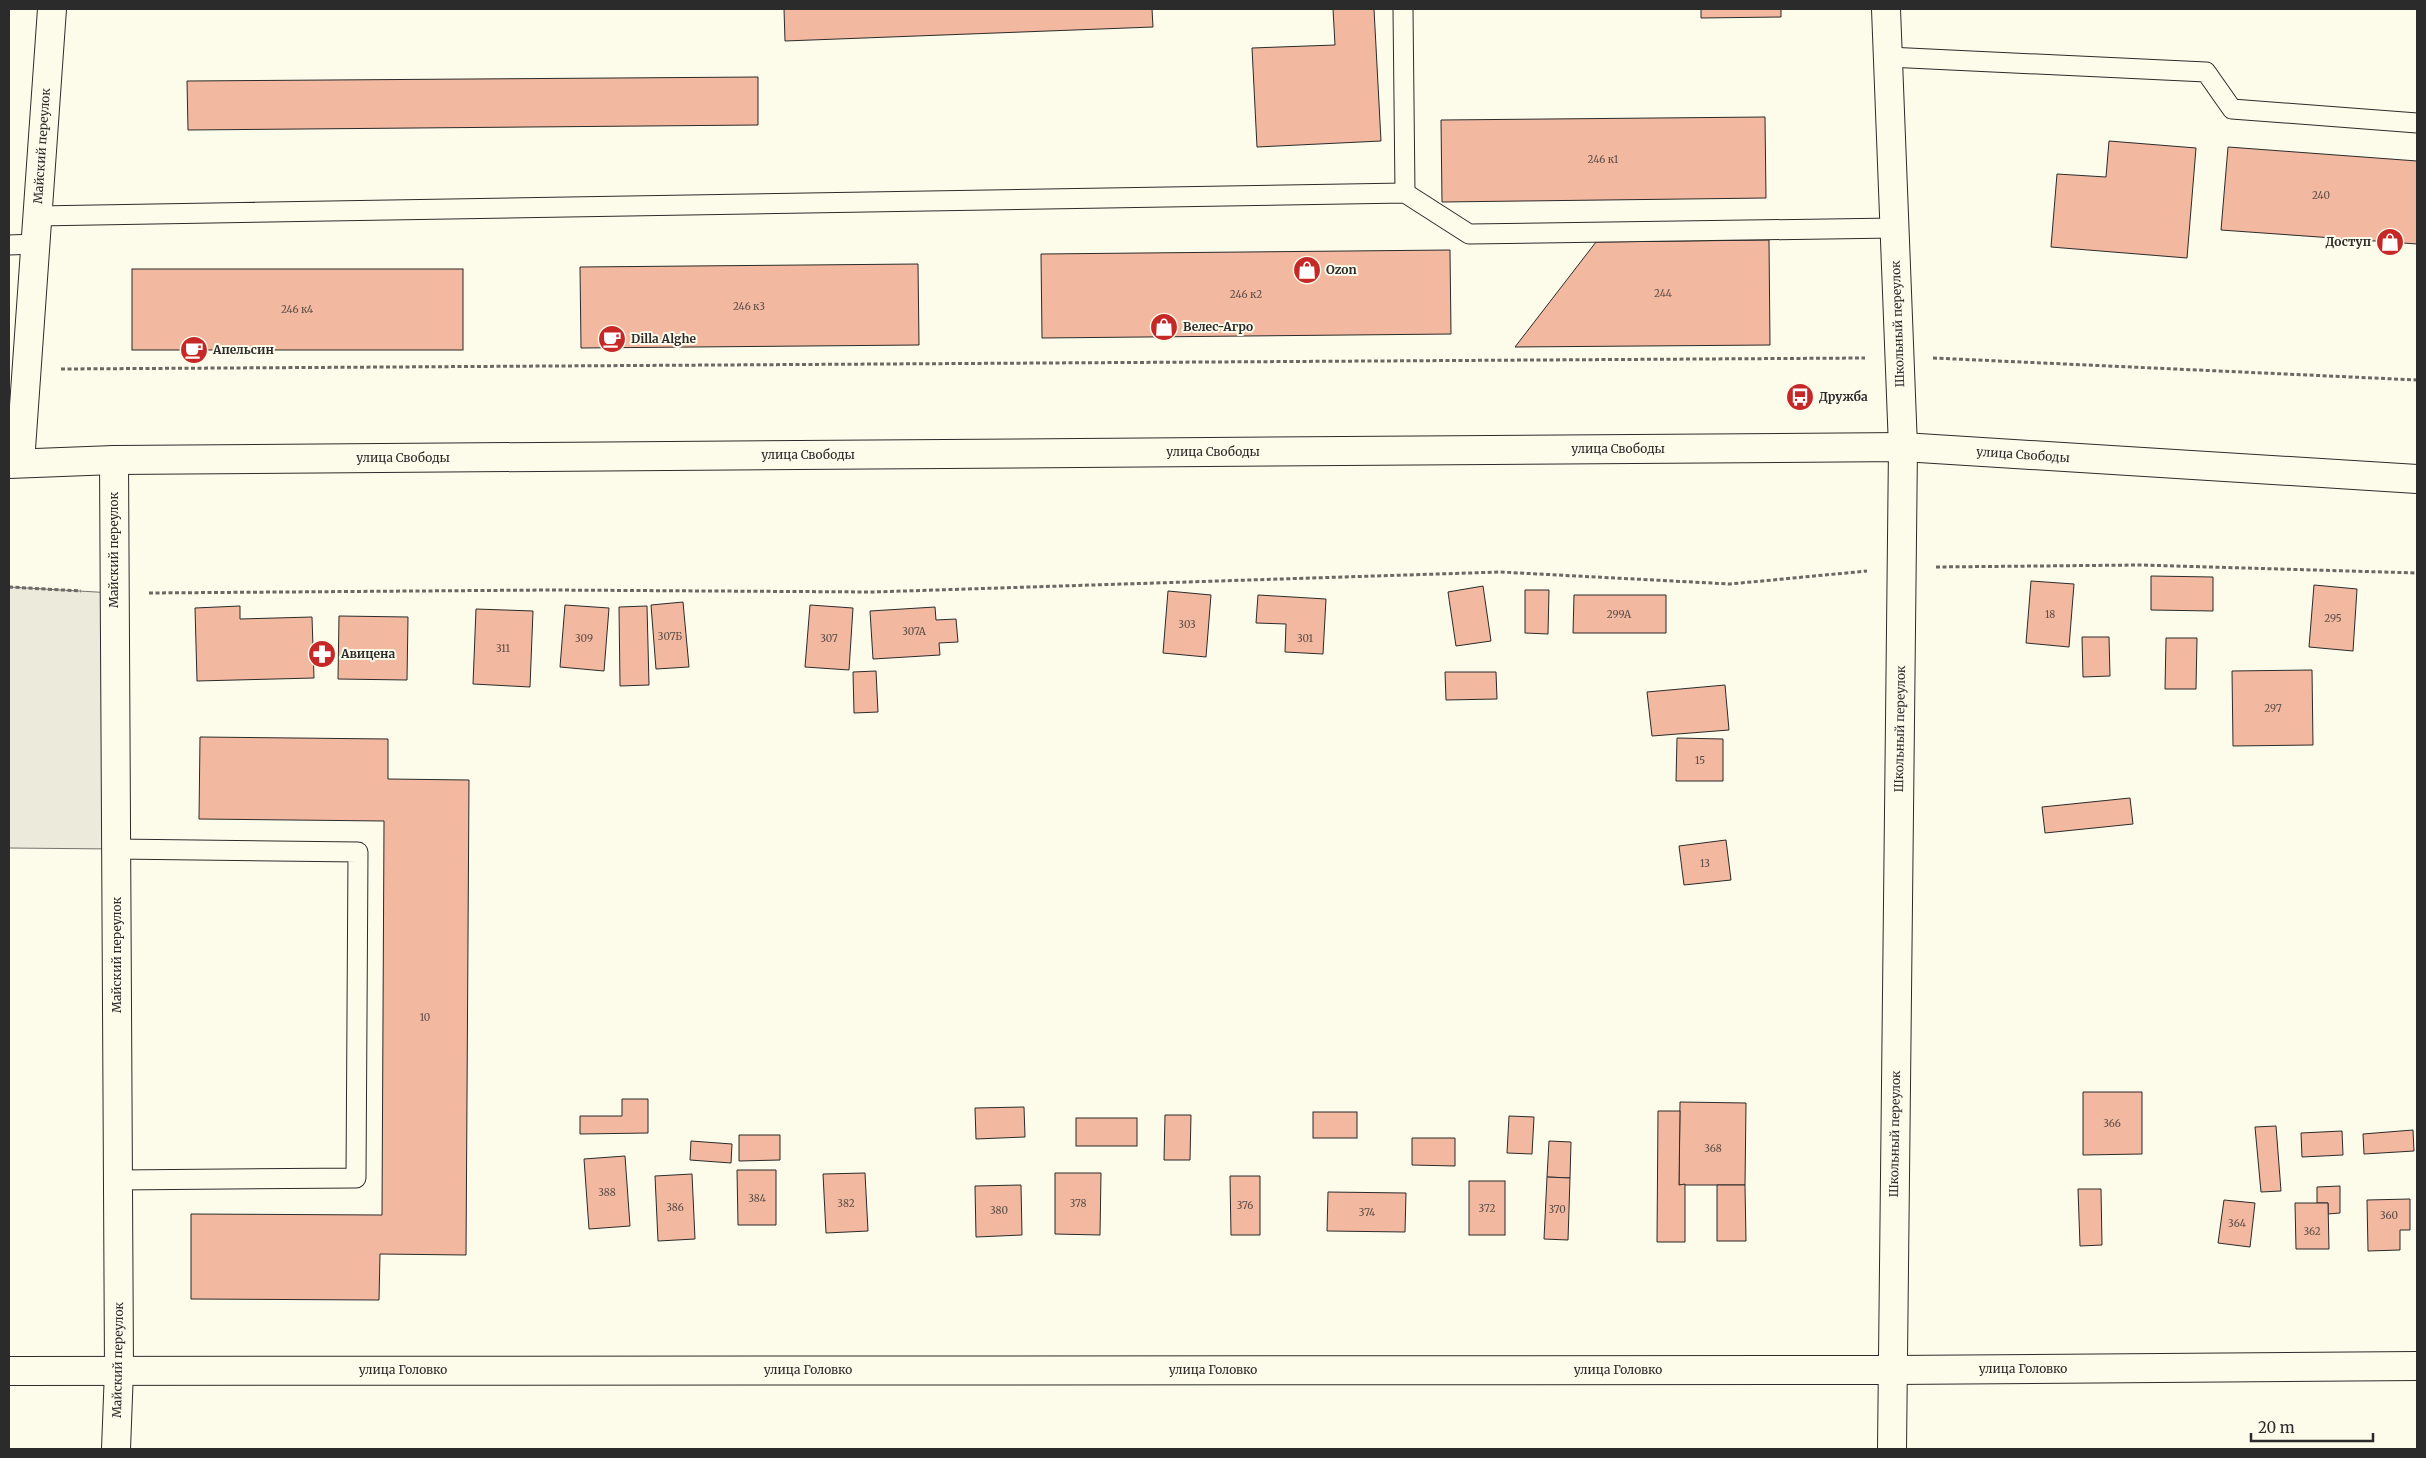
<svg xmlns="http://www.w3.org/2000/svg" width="2426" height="1458" font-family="Merriweather,serif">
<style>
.parking{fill:#eceadb;stroke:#74746e}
.building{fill:#f2b8a0;stroke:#2b2b2b}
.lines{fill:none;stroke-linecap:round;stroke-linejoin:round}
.service-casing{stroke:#2b2b2b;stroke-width:21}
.minor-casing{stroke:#2b2b2b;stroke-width:30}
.secondary-casing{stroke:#2b2b2b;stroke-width:30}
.path{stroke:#6a6964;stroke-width:3;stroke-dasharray:4 2.5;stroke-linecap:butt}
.service{stroke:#fdfbea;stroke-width:19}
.minor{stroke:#fdfbea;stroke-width:28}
.secondary{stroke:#fdfbea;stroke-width:28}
.labels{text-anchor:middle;stroke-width:4;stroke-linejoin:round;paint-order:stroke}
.number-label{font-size:10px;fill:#5d4e48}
.street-label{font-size:12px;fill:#2b2b2b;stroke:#fdfbea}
.poi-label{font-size:12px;font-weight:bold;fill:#2b2b2b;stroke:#fdfbea;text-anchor:start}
</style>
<rect width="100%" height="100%" fill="#fdfbea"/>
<path class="parking" d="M9 587 114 593 116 849 9 848Z"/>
<g class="building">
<path d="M784 9H1152L1153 27 785 41Z"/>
<path d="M1333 9H1374L1381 141 1257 147 1252 48 1335 45Z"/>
<path d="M1701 9H1781V17L1701 18Z"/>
<path d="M758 77V125L188 130 187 81Z"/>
<path d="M1765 117 1766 198 1442 202 1441 120Z"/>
<path d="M2109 141 2196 148 2187 258 2051 247 2057 174 2106 177Z"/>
<path d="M2228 147 2417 161V244L2221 230Z"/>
<path d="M1769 240 1770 345 1515 347 1596 242Z"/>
<path d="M1450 250 1451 334 1042 338 1041 254Z"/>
<path d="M918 264 919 345 581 348 580 267Z"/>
<rect x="132" y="269" width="331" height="81"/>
<path d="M2151 576 2213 577V611L2151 610Z"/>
<path d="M2031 581 2074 584 2069 647 2026 643Z"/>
<path d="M2314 585 2357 589 2353 651 2309 647Z"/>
<path d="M1483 586 1491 641 1456 646 1448 592Z"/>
<path d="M1525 590H1549L1548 634 1525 633Z"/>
<path d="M1168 591 1211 595 1206 657 1163 653Z"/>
<path d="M1258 595 1326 599 1323 654 1285 652 1286 624 1256 623Z"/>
<path d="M1574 595H1666V633H1573Z"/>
<path d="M683 602 689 667 656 669 651 605Z"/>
<path d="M565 605 609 608 604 671 560 667Z"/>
<path d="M810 605 853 608 849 670 805 667Z"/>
<path d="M240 606V619L312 617 314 678 197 681 195 608Z"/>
<path d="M647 606 649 685 620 686 619 607Z"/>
<path d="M935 607 936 620 956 619 958 642 939 643 940 655 873 659 870 611Z"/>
<path d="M476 609 533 611 530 687 473 684Z"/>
<path d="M339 616 408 617 407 680 338 679Z"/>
<path d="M2082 637H2109L2110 676 2083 677Z"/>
<path d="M2166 638H2197L2196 689H2165Z"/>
<path d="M2312 670 2313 745 2233 746 2232 671Z"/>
<path d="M876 671 878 712 854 713 853 672Z"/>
<path d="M1445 672H1496L1497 699 1446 700Z"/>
<path d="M1725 685 1729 730 1652 736 1647 692Z"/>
<path d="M200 737 388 739V779L469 780 466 1255 380 1254 379 1300 191 1299V1214L382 1215 384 821 199 819Z"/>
<path d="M1677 738 1723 739V781H1676Z"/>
<path d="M2130 798 2133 824 2045 833 2042 807Z"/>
<path d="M1726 840 1731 880 1684 885 1679 846Z"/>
<path d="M2083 1092H2142V1154L2083 1155Z"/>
<path d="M622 1099H648V1133L580 1134V1116H622Z"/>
<path d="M1680 1102 1746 1103 1745 1185H1679Z"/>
<path d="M1024 1107 1025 1137 976 1139 975 1108Z"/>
<path d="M1658 1111H1680L1679 1185 1685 1184V1242H1657Z"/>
<rect x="1313" y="1112" width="44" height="26"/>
<path d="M1165 1115H1191L1190 1160H1164Z"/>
<path d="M1509 1116 1534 1117 1532 1154 1507 1153Z"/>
<rect x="1076" y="1118" width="61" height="28"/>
<path d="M2276 1126 2281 1191 2261 1192 2255 1127Z"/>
<path d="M2413 1130 2414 1151 2364 1154 2363 1134Z"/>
<path d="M2342 1131 2343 1155 2302 1157 2301 1133Z"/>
<path d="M739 1135H780V1160L739 1161Z"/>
<path d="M1412 1138H1455V1166L1412 1165Z"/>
<path d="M691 1141 732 1144 731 1163 690 1160Z"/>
<path d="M1549 1141 1571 1142 1570 1178 1547 1177Z"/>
<path d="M625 1156 630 1226 589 1229 584 1159Z"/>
<path d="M737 1170H776V1225H738Z"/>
<path d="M865 1173 868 1231 826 1233 823 1174Z"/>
<path d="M1055 1173H1101L1100 1235 1055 1234Z"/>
<path d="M692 1174 695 1239 658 1241 655 1176Z"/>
<path d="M1230 1176H1260V1235H1231Z"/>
<path d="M1547 1177 1570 1178 1568 1240 1544 1239Z"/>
<rect x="1469" y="1181" width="36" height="54"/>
<path d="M1021 1185 1022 1235 976 1237 975 1186Z"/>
<path d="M1717 1185H1745L1746 1241H1717Z"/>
<path d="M2340 1186V1213L2328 1214V1203H2317V1187Z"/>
<path d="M2078 1189H2101L2102 1245 2080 1246Z"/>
<path d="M1328 1192 1406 1193 1405 1232 1327 1231Z"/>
<path d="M2410 1199V1230H2400V1250L2368 1251 2367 1200Z"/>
<path d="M2224 1200 2255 1203 2250 1247 2218 1243Z"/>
<path d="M2295 1203H2328L2329 1249H2296Z"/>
</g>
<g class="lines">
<g class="service-casing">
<g id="service">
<path d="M1403 9 1405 193"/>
<path d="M1888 57 2206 72 2232 109 2417 123"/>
<path d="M37 216 1405 193 1469 234 1894 228"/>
<path d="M9 245 35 244"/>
<path d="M116 849 358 852 356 1178 118 1180"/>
</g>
</g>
<g class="minor-casing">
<g id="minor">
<path d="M1886 9 1903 447 1892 1449"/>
<path d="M114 460 119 1370 116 1449"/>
<path d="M20 463 52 9"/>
<path d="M9 1371 1892 1370 2417 1366"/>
</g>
</g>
<g class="secondary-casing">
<path id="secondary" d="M9 464 114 460 1903 447 2417 479"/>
</g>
<g class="path">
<path d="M1933 358 2417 380"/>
<path d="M61 369 1865 358"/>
<path d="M1936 567 2140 565 2417 573"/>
<path d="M9 587 81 591"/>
<path d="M149 593 550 590 873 592 1500 572 1730 584 1867 571"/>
</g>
<use href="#service" class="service"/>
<use href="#minor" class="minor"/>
<use href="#secondary" class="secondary"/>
</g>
<defs>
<g id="shop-disc" transform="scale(1.4375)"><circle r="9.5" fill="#c62828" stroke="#fdfbea"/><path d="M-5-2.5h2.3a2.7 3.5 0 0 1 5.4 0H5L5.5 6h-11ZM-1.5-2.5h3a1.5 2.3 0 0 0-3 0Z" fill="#fff"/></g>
<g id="cafe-disc" transform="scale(1.4375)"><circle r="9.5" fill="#c62828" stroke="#fdfbea"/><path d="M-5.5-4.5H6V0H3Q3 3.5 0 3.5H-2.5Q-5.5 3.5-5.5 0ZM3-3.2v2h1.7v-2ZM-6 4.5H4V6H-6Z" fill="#fff"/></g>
<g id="bus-disc" transform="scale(1.4375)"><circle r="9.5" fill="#c62828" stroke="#fdfbea"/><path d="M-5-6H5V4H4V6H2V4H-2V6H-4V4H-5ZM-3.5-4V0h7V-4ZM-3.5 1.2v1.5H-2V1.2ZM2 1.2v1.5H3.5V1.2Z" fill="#fff"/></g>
<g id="pharmacy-disc" transform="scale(1.4375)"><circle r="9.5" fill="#c62828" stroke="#fdfbea"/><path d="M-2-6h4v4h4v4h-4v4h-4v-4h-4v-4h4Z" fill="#fff"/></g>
</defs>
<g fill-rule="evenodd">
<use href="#shop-disc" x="2390" y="242"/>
<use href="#shop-disc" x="1307" y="270"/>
<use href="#shop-disc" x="1164" y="327"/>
<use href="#cafe-disc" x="612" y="339"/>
<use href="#cafe-disc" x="194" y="350"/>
<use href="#bus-disc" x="1800" y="397"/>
<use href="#pharmacy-disc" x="322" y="654"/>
</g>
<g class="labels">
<g class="number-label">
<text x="1603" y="163">246 к1</text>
<text x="2321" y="199">240</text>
<text x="1663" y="297">244</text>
<text x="1246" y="298">246 к2</text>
<text x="749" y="310">246 к3</text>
<text x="297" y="313">246 к4</text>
<text x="1619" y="618">299А</text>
<text x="2050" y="618">18</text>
<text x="2333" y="622">295</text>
<text x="1187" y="628">303</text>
<text x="914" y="635">307А</text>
<text x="670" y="640">307Б</text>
<text x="584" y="642">309</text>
<text x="829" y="642">307</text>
<text x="1305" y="642">301</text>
<text x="503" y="652">311</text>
<text x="2273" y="712">297</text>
<text x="1700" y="764">15</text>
<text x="1705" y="867">13</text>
<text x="425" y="1021">10</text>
<text x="2112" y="1127">366</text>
<text x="1713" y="1152">368</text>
<text x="607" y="1196">388</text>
<text x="757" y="1202">384</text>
<text x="846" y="1207">382</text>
<text x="1078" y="1207">378</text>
<text x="1245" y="1209">376</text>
<text x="675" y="1211">386</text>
<text x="1487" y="1212">372</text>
<text x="1557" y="1213">370</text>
<text x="999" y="1214">380</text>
<text x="1367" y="1216">374</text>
<text x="2389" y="1219">360</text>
<text x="2237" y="1227">364</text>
<text x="2312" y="1235">362</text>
</g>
<g class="street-label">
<text transform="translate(42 146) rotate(-86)" y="4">Майский переулок</text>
<text transform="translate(1898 324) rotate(-92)" y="4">Школьный переулок</text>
<text x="1618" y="453">улица Свободы</text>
<text x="1213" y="456">улица Свободы</text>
<text x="808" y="459">улица Свободы</text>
<text transform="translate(2023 455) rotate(4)" y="4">улица Свободы</text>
<text x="403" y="462">улица Свободы</text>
<text transform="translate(114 550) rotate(-90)" y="4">Майский переулок</text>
<text transform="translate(1900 729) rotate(-89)" y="4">Школьный переулок</text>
<text transform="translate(117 955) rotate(-90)" y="4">Майский переулок</text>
<text transform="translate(1895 1134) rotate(-89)" y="4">Школьный переулок</text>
<text transform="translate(118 1360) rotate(-89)" y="4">Майский переулок</text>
<text x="2023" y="1373">улица Головко</text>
<text x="403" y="1374">улица Головко</text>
<text x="808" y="1374">улица Головко</text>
<text x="1213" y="1374">улица Головко</text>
<text x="1618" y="1374">улица Головко</text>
</g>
<g class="poi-label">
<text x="2371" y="246" text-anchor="end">Доступ</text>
<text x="1326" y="274">Ozon</text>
<text x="1183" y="331">Велес-Агро</text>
<text x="631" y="343">Dilla Alghe</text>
<text x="213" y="354">Апельсин</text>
<text x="1819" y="401">Дружба</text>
<text x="341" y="658">Авицена</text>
</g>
</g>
<rect width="2426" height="1458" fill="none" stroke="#2b2b2b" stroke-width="20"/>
<path d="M2251 1433v8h122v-8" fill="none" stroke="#2b2b2b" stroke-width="2.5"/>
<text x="2258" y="1433" font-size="15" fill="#2b2b2b" stroke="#fdfbea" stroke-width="4" paint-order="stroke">20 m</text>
</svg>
